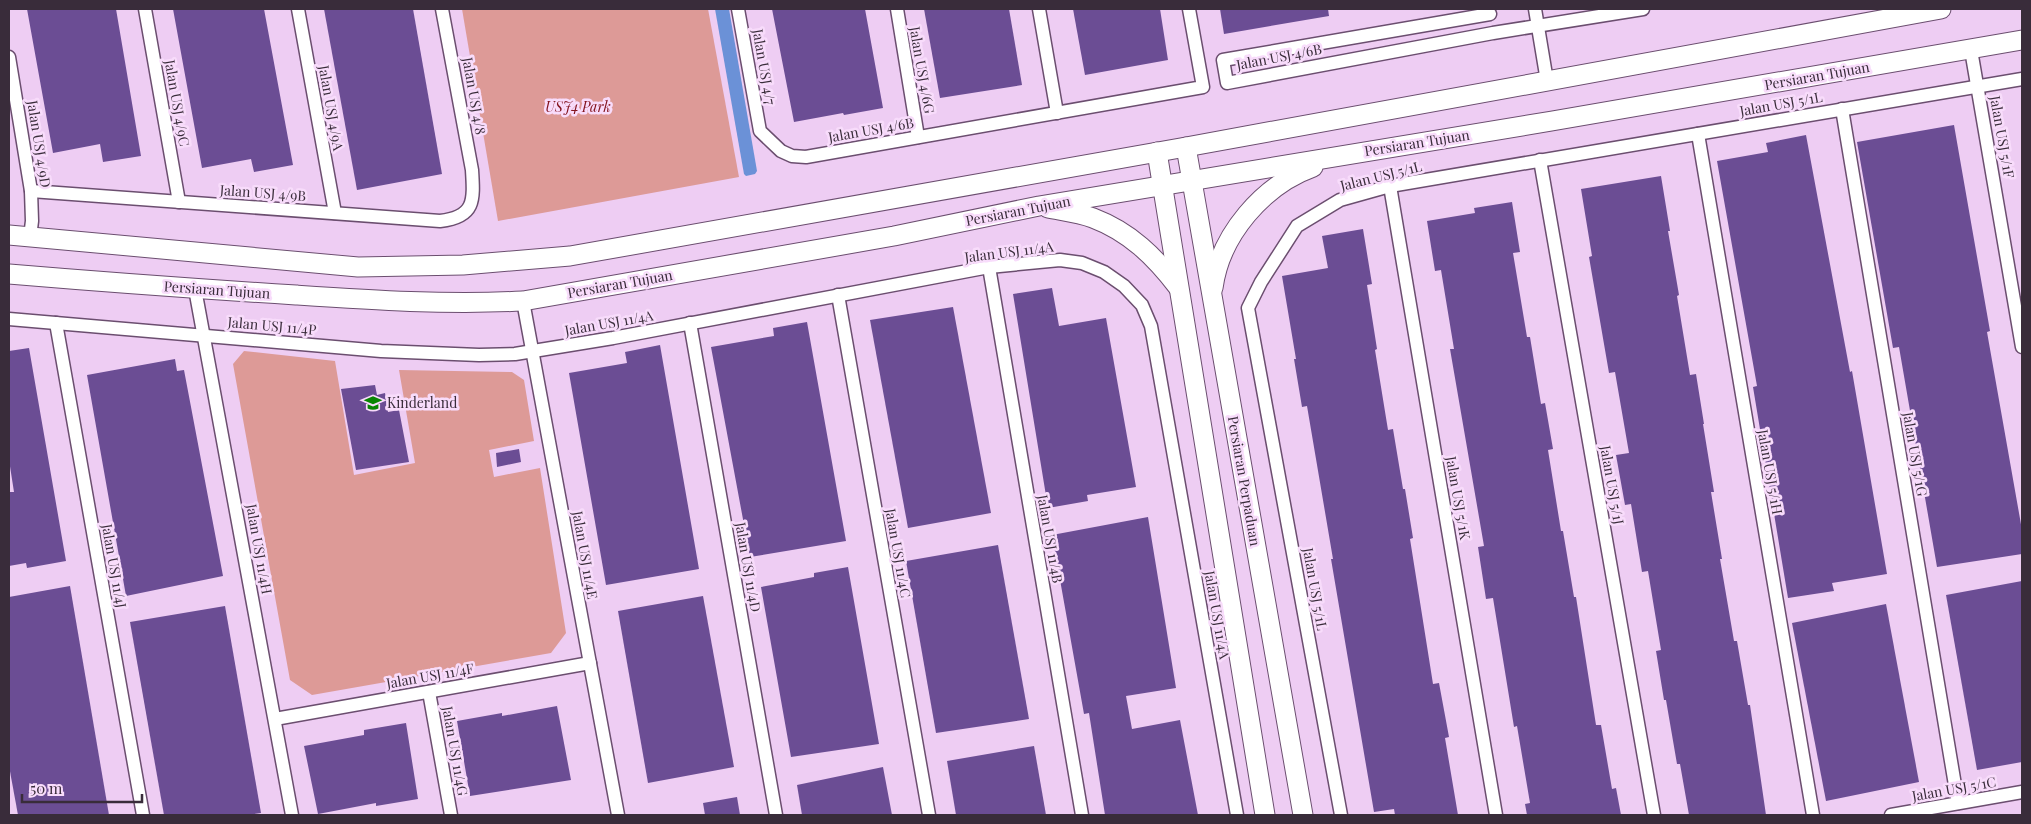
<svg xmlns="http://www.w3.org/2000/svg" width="2031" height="824" font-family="'Playfair Display',serif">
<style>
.green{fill:#dd9a97}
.water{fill:#6b91d7}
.building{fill:#6b4d94}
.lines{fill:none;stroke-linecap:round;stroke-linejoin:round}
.street-casing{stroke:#6b4e6f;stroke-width:15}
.secondary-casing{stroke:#6b4e6f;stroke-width:21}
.street{stroke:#fff;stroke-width:12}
.secondary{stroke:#fff;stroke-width:19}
.labels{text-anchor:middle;stroke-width:5;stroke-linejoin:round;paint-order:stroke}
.street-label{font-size:14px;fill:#392c3a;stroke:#f8dcfb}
.park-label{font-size:14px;font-style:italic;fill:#841520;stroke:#f8dcfb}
.poi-label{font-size:14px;fill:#392c3a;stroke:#f8dcfb;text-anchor:start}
</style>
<rect width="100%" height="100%" fill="#eecdf3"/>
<g class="green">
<path d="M462 9H708L739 177 498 221Z"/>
<path d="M244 351 335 361 354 475 415 463 399 370 512 372 524 380 534 441 489 450 494 477 540 468 566 633 551 653 312 695 290 680 233 364Z"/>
</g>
<path class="water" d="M715 9H729L757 171 755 174 746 176 744 174Z"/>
<g class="building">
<path d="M27 9H116L141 156 103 162 100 144 53 153Z"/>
<path d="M173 9H264L293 165 254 172 251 159 202 168Z"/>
<path d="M324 9H413L442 174 357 190Z"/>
<path d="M772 9H865L883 108 844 115 843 113 794 122Z"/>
<path d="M924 9H1009L1022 85 940 98Z"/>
<path d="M1073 9H1160L1168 60 1085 75Z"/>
<path d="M1220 9H1328L1329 16 1224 34Z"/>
<path d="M1954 125 1990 331 1987 332 2022 530V554L1937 567 1899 347 1893 348 1857 142Z"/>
<path d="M1806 135 1850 372 1852 371 1887 574 1832 583 1834 591 1788 598 1753 387 1757 386 1717 161 1768 152 1766 143Z"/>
<path d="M1661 176 1670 231H1668L1679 295 1677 296 1690 375 1696 374 1704 424H1703L1714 492H1711L1722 559H1720L1734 641H1737L1748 705H1750L1766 815H1689L1680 764H1677L1666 700H1664L1656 651 1661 650 1648 571 1642 572 1631 504 1625 505 1616 455 1629 453 1615 372 1609 373 1589 257 1592 256 1581 189Z"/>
<path d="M1512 202 1520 252 1513 253 1527 337H1530L1541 404 1545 403 1553 449 1548 450 1561 531H1563L1574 597H1576L1596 725H1601L1612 789 1616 788 1621 815H1527L1525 804 1530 803 1517 726 1514 727 1493 598 1486 599 1478 547 1484 546 1450 349H1454L1441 270 1435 271 1427 221 1475 213 1474 208Z"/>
<path d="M1363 229 1372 284 1367 285 1377 349 1375 350 1388 430 1393 429 1403 489H1405L1413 538 1410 539 1433 684 1439 683 1449 737 1445 738 1458 815H1395L1394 809 1374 812 1331 559H1333L1307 406 1302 407 1294 359H1296L1282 276 1328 268 1322 236Z"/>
<path d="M1052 288 1059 326 1106 318 1136 487 1087 495 1088 501 1048 508 1013 294Z"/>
<path d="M953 307 991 513 908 528 870 320Z"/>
<path d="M807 322 846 541 750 557 711 347 774 336 773 328Z"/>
<path d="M660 345 699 569 606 585 569 373 627 363 625 352Z"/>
<path d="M29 348 66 561 27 568 26 563 9 566V492H14L9 460V351Z"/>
<path d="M175 359 177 371 184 370 223 576 126 596 87 375Z"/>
<path d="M375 385 377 395 385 393 388 412 399 410 409 462 356 470 341 389Z"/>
<path d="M519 449 521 462 497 467 496 453Z"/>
<path d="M1148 517 1176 688 1126 696 1132 729 1180 720 1198 815H1105L1089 713 1084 714 1052 535Z"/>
<path d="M998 545 1029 719 936 733 906 561Z"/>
<path d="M848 567 879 744 791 757 761 587 814 577V573Z"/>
<path d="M2022 581V762L1977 770 1946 595Z"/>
<path d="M70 586 109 815H18L9 766V597Z"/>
<path d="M703 596 734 767 648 783 618 611Z"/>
<path d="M1886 604 1919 782 1826 801 1792 623Z"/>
<path d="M225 606 261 813 248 815H164L130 622Z"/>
<path d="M557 706 571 780 470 796 457 721 502 713V716Z"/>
<path d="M406 723 418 799 376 806V803L318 814 304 746 364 735V730Z"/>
<path d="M1034 746 1046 815H956L947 761Z"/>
<path d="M883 767 892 815H802L797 785Z"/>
<path d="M737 797 740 815H705L703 803Z"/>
</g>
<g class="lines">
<g class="street-casing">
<g id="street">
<path d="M145 9 179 202"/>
<path d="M298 9 335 213"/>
<path d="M738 9 760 131 781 151 792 156 806 157 1203 87 1189 9"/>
<path d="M897 9 918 137"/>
<path d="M1039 9 1057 113"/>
<path d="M1535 9 1547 81"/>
<path d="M1490 14 1223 60 1227 83 1493 33 1643 9"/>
<path d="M1971 50 2022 347"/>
<path d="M9 57 31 191 32 221 30 237"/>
<path d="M1842 109 1958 803"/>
<path d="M1698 134 1813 815"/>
<path d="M1540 160 1654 815"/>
<path d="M1390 186 1496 815"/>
<path d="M31 191 440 221C475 217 474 201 472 170L442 9"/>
<path d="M989 267 1082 815"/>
<path d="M195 289 292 815"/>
<path d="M838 295 929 815"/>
<path d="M523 301 618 815"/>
<path d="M9 319 381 351 479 355 515 354 613 338 989 267 1060 260 1082 263 1104 272 1124 286 1142 305 1151 326 1237 815"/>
<path d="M56 323 143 815"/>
<path d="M690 323 776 815"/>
<path d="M429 692 451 815"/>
<path d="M275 719 590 663"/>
<path d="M1341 815 1248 308 1261 282 1297 226 1340 200 1390 186 2022 79"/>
<path d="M1891 815 2022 792"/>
</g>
</g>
<g class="secondary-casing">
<g id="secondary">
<path d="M1186 147 1303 815"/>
<path d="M1157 152 1265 815"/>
<path d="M1048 208C1063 211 1079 213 1093 218 1130 232 1155 257 1178 287"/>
<path d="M9 235 358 267 463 265 570 256 1186 147 1941 9"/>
<path d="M9 274C104 282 200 289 296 295 372 300 447 305 523 301L894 236 1039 206 1552 121 2022 40"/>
<path d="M1213 288C1220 235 1263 185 1313 167"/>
</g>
</g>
<use href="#street" class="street"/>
<use href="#secondary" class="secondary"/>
</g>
<defs>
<g id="school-bare" transform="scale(1.35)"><path d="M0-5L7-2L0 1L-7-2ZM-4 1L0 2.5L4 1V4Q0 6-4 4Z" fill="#088502" stroke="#f8dcfb" stroke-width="2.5" paint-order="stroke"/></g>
</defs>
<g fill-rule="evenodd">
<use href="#school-bare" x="373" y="403"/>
</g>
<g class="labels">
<g class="street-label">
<text transform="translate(1279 57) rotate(-11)" y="5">Jalan USJ 4/6B</text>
<text transform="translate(764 67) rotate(80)" y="5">Jalan USJ 4/7</text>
<text transform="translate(922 70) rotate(80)" y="5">Jalan USJ 4/6G</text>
<text transform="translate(1817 76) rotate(-10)" y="5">Persiaran Tujuan</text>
<text transform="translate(474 96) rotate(80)" y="5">Jalan USJ 4/8</text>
<text transform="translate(177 103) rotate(80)" y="5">Jalan USJ 4/9C</text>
<text transform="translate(1781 104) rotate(-10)" y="5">Jalan USJ 5/1L</text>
<text transform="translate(331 108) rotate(80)" y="5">Jalan USJ 4/9A</text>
<text transform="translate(871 130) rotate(-10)" y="5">Jalan USJ 4/6B</text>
<text transform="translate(2002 137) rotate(80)" y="5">Jalan USJ 5/1F</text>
<text transform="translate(1417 143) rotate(-9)" y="5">Persiaran Tujuan</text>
<text transform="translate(39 144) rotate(81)" y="5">Jalan USJ 4/9D</text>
<text transform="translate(1381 176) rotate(-14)" y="5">Jalan USJ 5/1L</text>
<text transform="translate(263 193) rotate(4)" y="5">Jalan USJ 4/9B</text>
<text transform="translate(1018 211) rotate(-11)" y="5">Persiaran Tujuan</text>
<text transform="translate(1009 252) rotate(-7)" y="5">Jalan USJ 11/4A</text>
<text transform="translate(620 284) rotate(-10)" y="5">Persiaran Tujuan</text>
<text transform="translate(217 290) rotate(4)" y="5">Persiaran Tujuan</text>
<text transform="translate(609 323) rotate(-10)" y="5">Jalan USJ 11/4A</text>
<text transform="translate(272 326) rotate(5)" y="5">Jalan USJ 11/4P</text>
<text transform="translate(1915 454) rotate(80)" y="5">Jalan USJ 5/1G</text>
<text transform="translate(1770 472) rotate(80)" y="5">Jalan USJ 5/1H</text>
<text transform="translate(1244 481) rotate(80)" y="5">Persiaran Perpaduan</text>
<text transform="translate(1612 485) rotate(80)" y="5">Jalan USJ 5/1J</text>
<text transform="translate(1458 498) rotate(80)" y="5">Jalan USJ 5/1K</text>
<text transform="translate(1050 539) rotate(80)" y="5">Jalan USJ 11/4B</text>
<text transform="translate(259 549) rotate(80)" y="5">Jalan USJ 11/4H</text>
<text transform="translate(898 553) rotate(80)" y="5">Jalan USJ 11/4C</text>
<text transform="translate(585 555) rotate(80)" y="5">Jalan USJ 11/4E</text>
<text transform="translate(114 566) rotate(80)" y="5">Jalan USJ 11/4J</text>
<text transform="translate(748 567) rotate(80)" y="5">Jalan USJ 11/4D</text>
<text transform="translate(1315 589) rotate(80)" y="5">Jalan USJ 5/1L</text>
<text transform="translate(1217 615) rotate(80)" y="5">Jalan USJ 11/4A</text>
<text transform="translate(430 676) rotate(-10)" y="5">Jalan USJ 11/4F</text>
<text transform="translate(455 751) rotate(80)" y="5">Jalan USJ 11/4G</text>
<text transform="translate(1954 789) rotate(-10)" y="5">Jalan USJ 5/1C</text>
</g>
<g class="park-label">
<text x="578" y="112">USJ4 Park</text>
</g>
<g class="poi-label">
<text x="387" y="408">Kinderland</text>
</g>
</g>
<rect width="2031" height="824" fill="none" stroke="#392c3a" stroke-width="20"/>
<path d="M22 794v8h120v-8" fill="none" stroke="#392c3a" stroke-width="2.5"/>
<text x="30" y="794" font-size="15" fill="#392c3a" stroke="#f8dcfb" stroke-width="4" paint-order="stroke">50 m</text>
</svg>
